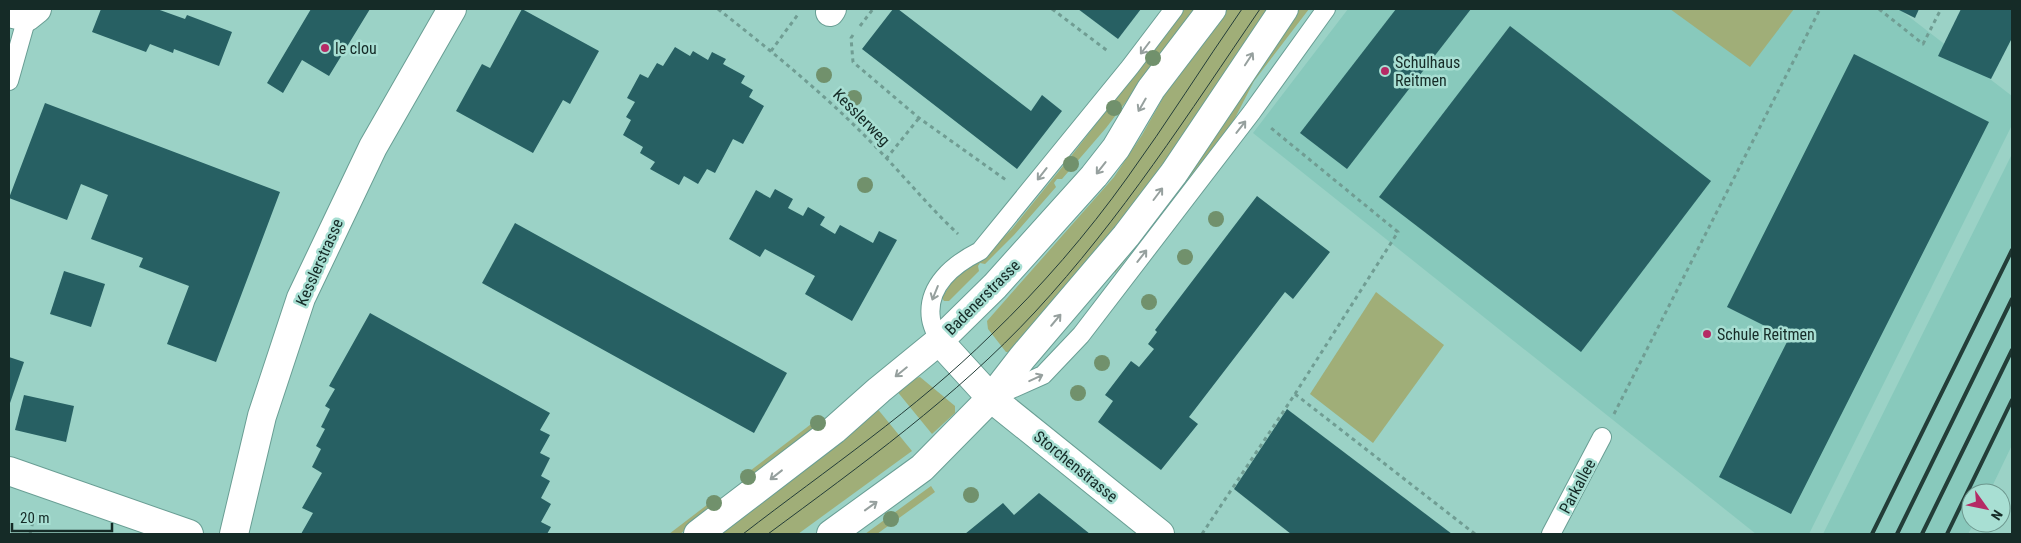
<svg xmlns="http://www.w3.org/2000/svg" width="2021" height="543" font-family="'Roboto Condensed',sans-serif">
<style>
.built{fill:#88c9bc}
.green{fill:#a0ae78}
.building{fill:#276063}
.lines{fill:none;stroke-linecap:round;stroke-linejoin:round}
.service-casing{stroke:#699e94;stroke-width:20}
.minor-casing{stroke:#699e94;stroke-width:30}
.secondary-casing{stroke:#699e94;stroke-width:30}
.path{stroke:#709d93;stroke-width:3;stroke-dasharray:4 4;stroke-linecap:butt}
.service{stroke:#fff;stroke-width:18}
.minor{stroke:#fff;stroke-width:28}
.secondary{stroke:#fff;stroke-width:28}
.tram{stroke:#233d38;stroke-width:1}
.rail{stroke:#233d38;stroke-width:4}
.tree{fill:#71916c}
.oneway{stroke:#96a09e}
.poi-dot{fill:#b52a65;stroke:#a8dfd3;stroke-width:2}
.labels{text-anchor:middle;stroke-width:5;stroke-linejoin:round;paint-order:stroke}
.poi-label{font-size:16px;fill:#152b27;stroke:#a8dfd3;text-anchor:start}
.street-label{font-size:16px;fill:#152b27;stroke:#a8dfd3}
</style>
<rect width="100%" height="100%" fill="#9bd2c6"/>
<g class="built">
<path d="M1348 9H1899L2012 96V125L1809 534H1756L1253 133Z"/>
<path d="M2012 154V445L1989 493H1971V523H1974L1968 534H1823Z"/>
</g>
<g class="green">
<path d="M1185 9H1197L1106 128 1062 179H1057L1054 183 1056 187 1014 235 985 264 980 263 978 266 979 271 949 301H944L942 298 951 283 957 277 981 259 1012 229 1072 155Z"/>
<path d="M1226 9H1271L1132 211 1011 352H1006L988 329 987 321 1114 177 1142 135 1173 80 1192 53Z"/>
<path d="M1299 9H1309L1254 81 1234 120 1115 273V271Z"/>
<path d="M1670 9H1794L1750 67Z"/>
<path d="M1376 292 1444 345 1373 443 1310 394Z"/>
<path d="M920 377 955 406V413L932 434 896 390 913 379Z"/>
<path d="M876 407 912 451 798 534H719Z"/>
<path d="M819 418 823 424 747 483 742 477Z"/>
<path d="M931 486 935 492 877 534H865Z"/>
<path d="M716 498 720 503 680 534H669Z"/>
</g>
<g class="building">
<path d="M101 9H157L185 19 187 15 232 32 219 66 174 49 173 53 150 44 146 52 92 32Z"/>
<path d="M311 9H370L329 76 302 60 283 93 267 83Z"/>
<path d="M522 9 599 51 570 104 563 100 533 153 456 111 482 64 490 68Z"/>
<path d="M893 9H898L1031 111 1042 95 1062 111 1017 169 862 49Z"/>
<path d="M1078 9H1141L1118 39Z"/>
<path d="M1396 9H1471L1347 169 1300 133Z"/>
<path d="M1897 9H1919L1915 18Z"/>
<path d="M1961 9H2012V38L1991 79 1938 56Z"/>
<path d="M1510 26 1711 181 1581 352 1379 197Z"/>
<path d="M675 47 690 56 693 51 708 60 712 52 726 59 723 64 745 76 741 83 753 90 749 97 764 106 743 144 733 139 715 173 707 169 698 184 684 176 679 185 650 169 655 162 640 153 643 147 623 135 631 120 626 117 635 102 627 98 640 74 648 78 657 63 663 66Z"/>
<path d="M1854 54 1989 122 1791 514 1719 477 1789 338 1727 307Z"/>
<path d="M45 103 280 192 216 362 167 344 189 286 139 267 143 258 91 239 108 195 81 184 67 220 9 198Z"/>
<path d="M775 189 793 199 788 208 803 216 808 207 825 217 820 225 835 234 840 225 873 243 879 231 897 240 852 321 805 294 815 276 765 249 760 257 729 239 756 190 770 198Z"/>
<path d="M1257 196 1330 252 1293 299 1285 292 1189 417 1198 424 1161 470 1098 422 1113 401 1105 395 1131 361 1139 367 1154 349 1148 344 1157 332 1155 330Z"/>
<path d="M515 223 787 373 754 433 482 283Z"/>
<path d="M64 271 105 284 91 327 50 314Z"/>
<path d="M370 313 550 413 540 430 550 435 540 453 550 458 541 476 550 481 541 498 551 504 541 522 551 527 547 534H301L313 513 302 508 322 473 312 467 321 449 316 446 325 429 321 427 330 409 325 406 335 389 329 386Z"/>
<path d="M9 357 24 362 9 406Z"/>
<path d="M24 395 74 406 66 442 15 430Z"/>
<path d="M1287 409 1452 534H1291L1234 489Z"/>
<path d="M1039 493 1090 534H965L1003 503 1014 515Z"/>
</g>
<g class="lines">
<g class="service-casing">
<g id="service">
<path d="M9 81 27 17"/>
<path d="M939 341C936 334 932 326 931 319 926 286 954 264 980 251L1130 67 1174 9"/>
<path d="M996 396 1043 375 1081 335 1252 112 1326 9"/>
<path d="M1551 534 1602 437"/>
</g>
</g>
<g class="minor-casing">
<g id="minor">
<path d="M830 12 832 9"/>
<path d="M9 13 27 17 37 9"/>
<path d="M991 398 1160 534"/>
<path d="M9 471 189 534"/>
</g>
</g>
<g class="secondary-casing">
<g id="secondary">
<path d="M939 341 991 398"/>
<path d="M234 534 262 416 301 298 373 147 452 9"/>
<path d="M698 534 834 430 879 390 939 341 995 286 1094 176 1116 148 1151 89 1212 9"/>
<path d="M831 534 922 468 991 398 1022 358 1126 236 1174 173 1284 9"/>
</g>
</g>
<g class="path">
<path d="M718 9C770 50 822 92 868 139 899 170 926 204 958 234"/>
<path d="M1052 9 1109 52"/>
<path d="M1879 9 1923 44 1941 9"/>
<path d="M860 26 873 9"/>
<path d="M853 35 851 38 853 62 919 118 1006 180"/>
<path d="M771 51 799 13"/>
<path d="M886 159 919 118"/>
<path d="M1295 394 1475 534"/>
<path d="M1614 414 1820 9"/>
<path d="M30 534 35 513"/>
<path d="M1202 534 1295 394 1398 232 1271 128"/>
</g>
<use href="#service" class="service"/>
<use href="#minor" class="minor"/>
<use href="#secondary" class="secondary"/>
<g class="tram">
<path d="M743 534C827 469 915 410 991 335 1041 287 1087 234 1127 178 1167 123 1203 65 1242 9"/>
<path d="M768 534C861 465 956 397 1035 312 1121 219 1189 113 1260 9"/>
</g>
<g class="rail">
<path d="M1872 534 2012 250"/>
<path d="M1897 534 2012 299"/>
<path d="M1922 534 2012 350"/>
<path d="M1947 534 2012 400"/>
</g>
</g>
<g class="tree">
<circle cx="1153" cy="58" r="8"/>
<circle cx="824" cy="75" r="8"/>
<circle cx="854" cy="98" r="8"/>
<circle cx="1114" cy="108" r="8"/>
<circle cx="1071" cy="164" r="8"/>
<circle cx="865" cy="185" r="8"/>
<circle cx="1216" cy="219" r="8"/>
<circle cx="1185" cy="257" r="8"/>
<circle cx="1149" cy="302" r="8"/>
<circle cx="1102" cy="363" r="8"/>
<circle cx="1078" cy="393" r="8"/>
<circle cx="818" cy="423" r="8"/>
<circle cx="748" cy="477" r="8"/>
<circle cx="971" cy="495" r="8"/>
<circle cx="714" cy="503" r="8"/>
<circle cx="891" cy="519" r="8"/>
</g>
<defs><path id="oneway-shaft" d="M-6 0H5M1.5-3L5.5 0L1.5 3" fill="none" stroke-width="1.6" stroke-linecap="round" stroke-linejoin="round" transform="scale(1.25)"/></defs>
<g class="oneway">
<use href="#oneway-shaft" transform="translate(1145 48) rotate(127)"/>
<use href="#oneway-shaft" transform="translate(1249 59) rotate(-57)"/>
<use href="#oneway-shaft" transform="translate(1142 105) rotate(120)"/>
<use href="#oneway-shaft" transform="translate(1241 127) rotate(-52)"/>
<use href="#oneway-shaft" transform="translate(1101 168) rotate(128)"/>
<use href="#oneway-shaft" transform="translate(1042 174) rotate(128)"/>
<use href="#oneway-shaft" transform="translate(1158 194) rotate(-53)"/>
<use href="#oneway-shaft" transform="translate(1142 256) rotate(-52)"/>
<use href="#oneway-shaft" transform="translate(935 293) rotate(112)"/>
<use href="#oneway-shaft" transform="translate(1056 320) rotate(-50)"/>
<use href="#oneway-shaft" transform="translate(901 372) rotate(141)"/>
<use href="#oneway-shaft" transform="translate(1036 378) rotate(-25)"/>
<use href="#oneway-shaft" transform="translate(776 475) rotate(142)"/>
<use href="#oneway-shaft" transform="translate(871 506) rotate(-36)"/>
</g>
<g class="poi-dot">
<circle cx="325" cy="48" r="5"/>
<circle cx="1385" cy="71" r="5"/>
<circle cx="1707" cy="334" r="5"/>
</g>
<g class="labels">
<g class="poi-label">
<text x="335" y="54">le clou</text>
<text x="1395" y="68">Schulhaus<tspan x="1395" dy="18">Reitmen</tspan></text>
<text x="1717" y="340">Schule Reitmen</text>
</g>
<g class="street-label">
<text transform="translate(862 117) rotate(45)" y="6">Kesslerweg</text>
<text transform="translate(319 262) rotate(-66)" y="6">Kesslerstrasse</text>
<text transform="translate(982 297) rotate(-45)" y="6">Badenerstrasse</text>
<text transform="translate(1076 466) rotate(39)" y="6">Storchenstrasse</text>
<text transform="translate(1577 486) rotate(-62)" y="6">Parkallee</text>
</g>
</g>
<rect width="2021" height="543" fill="none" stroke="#152b27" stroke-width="20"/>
<g transform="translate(1986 508) rotate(123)"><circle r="24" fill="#a8dfd3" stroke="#6d978e"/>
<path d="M0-4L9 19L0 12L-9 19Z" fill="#b52a65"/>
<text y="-8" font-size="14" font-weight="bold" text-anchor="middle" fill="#152b27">N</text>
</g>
<path d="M12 523v8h100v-8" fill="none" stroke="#152b27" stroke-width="2.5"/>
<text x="20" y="523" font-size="15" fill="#152b27" stroke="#a8dfd3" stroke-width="4" paint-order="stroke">20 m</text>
</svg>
